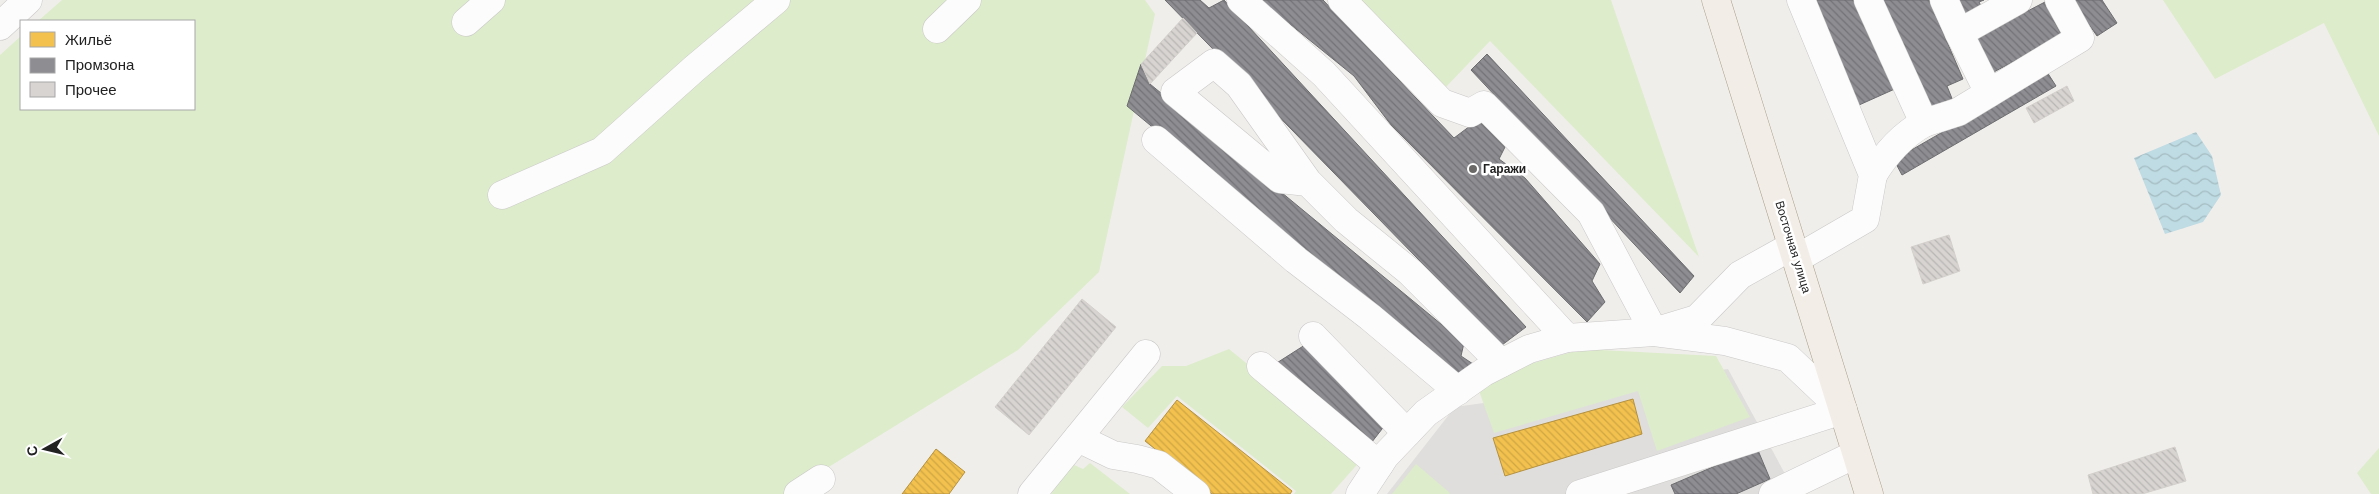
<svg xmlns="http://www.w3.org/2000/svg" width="2379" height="494" font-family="'Work Sans',sans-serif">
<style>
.residential{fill:#dfdedc}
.grass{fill:#ddeccb}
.water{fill:url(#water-waves)}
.homes{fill:url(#homes-back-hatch);stroke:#b49141}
.industry{fill:url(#industry-back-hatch);stroke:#6d6d70}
.building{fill:url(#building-back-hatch);stroke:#d3d0cc}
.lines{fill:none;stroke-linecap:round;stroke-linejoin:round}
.minor-casing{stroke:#c9c8c7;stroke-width:29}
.major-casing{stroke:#a79c86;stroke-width:29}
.minor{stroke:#fdfcfc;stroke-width:28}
.major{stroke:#f3ede7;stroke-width:28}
.poi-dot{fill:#6a6968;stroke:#fff;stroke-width:2}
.labels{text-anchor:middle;stroke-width:5;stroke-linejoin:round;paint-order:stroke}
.poi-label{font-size:12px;font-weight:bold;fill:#222;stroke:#fff;text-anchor:start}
.street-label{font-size:12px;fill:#222;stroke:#fff}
</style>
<defs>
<pattern id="water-waves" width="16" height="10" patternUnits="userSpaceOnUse" patternTransform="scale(1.25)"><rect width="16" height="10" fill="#bfdbe3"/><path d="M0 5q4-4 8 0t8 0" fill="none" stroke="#a4bcc2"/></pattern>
<pattern id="homes-back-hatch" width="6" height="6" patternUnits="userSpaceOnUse" patternTransform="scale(1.25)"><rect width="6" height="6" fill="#f2c14e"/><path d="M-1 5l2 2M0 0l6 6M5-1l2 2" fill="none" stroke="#cfa644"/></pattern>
<pattern id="industry-back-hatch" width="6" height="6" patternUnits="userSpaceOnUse" patternTransform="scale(1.25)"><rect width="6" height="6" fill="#8d8d92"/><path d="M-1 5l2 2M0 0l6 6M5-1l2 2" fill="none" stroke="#737377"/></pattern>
<pattern id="building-back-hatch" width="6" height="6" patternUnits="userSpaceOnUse" patternTransform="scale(1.25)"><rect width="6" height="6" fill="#d7d4d2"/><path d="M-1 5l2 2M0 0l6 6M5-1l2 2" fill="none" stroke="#b8b6b4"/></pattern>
</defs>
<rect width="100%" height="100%" fill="#f0eeeb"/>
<path class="residential" d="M1728 369 1796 494H1387L1455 407Z"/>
<g class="grass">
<path d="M62 0H1145L1155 14 1099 272 1018 350 785 494H0V55L21 36V109H194V21H38Z"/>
<path d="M1360 0H1611L1699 257 1490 41 1445 88Z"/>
<path d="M2163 0H2379V136L2324 23 2215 79Z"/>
<path d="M1229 349 1363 458 1331 494H1294L1296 491 1177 396 1148 428 1122 407 1162 366H1186Z"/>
<path d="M1582 349 1716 356 1750 417 1657 451 1638 391 1494 433 1478 388 1513 369Z"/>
<path d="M2379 448V494H2371L2357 473Z"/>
<path d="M1090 463 1130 494H1051L1072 464 1083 469Z"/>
<path d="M1416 464 1450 493 1449 494H1392Z"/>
</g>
<path class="water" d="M2196 132 2212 156 2221 195 2203 222 2165 234 2134 158Z"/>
<g class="homes">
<path d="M1633 399 1642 434 1505 476 1493 438Z"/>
<path d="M1177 400 1292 491 1290 494H1212L1145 441Z"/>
<path d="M936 449 965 472 949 494H902Z"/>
</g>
<g class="industry">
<path d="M1165 0H1200L1209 8 1224 0 1526 327 1502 345Z"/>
<path d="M1260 0H1323L1454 138 1478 120 1505 147 1499 159 1525 178 1600 264 1592 281 1605 302 1587 322 1391 125 1354 76Z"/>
<path d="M1812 0H1857L1897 88 1859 105Z"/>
<path d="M1879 0H1929L1963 79 1947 86 1953 101 1927 112Z"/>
<path d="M1959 0H1984L1979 2 1982 8 1966 15Z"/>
<path d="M2072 0H2102L2117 23 2097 36Z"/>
<path d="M2045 2 2062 36 1990 74 1974 39Z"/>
<path d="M1487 54 1694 276 1680 293 1471 70Z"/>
<path d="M1141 64 1150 84 1464 343 1461 356 1473 364 1457 379 1127 106Z"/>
<path d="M2047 72 2056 86 1902 175 1894 160Z"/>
<path d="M1308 343 1389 420 1368 447 1272 366Z"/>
<path d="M1757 448 1770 479 1736 494H1675L1671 485Z"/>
</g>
<g class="building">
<path d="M1183 18 1197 33 1150 84 1141 64Z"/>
<path d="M2067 86 2074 101 2034 123 2026 108Z"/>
<path d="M1949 235 1960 271 1923 284 1911 247Z"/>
<path d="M1082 299 1116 327 1029 435 995 407Z"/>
<path d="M2175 447 2186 481 2142 494H2093L2088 475Z"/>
</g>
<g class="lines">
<g class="minor-casing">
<g id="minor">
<path d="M1241 0 1324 74 1567 338"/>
<path d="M1342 0 1442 103 1470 113 1484 105 1591 213 1654 332 1697 319 1740 275 1792 246"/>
<path d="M1868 0 1924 123C1901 136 1886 153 1873 175"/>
<path d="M1944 0 1959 33 2018 0"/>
<path d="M466 22 491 0"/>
<path d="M0 26 28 0"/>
<path d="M937 29 967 0"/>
<path d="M1959 33 1989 93"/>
<path d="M1924 123 1958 112 2080 38 2059 0"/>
<path d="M1156 140 1296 260 1370 317 1458 391"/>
<path d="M1308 182 1280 179 1175 92 1214 63 1239 85 1308 182 1346 220 1410 272 1501 363"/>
<path d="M502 195 602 151 695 68 776 0"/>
<path d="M1796 259 1865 219 1873 175 1801 0"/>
<path d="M1313 336 1407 433"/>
<path d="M1261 366 1379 465"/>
<path d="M1078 438 1113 455 1137 459 1159 465 1196 494"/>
<path d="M798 494 821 479"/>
<path d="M1032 494 1146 354"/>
<path d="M1360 494 1385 456 1426 413 1484 372 1529 349 1567 338 1654 332 1725 341 1788 358 1843 410 1580 494"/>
<path d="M1773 494 1856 454"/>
</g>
</g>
<g class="major-casing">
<path id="major" d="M1716 0 1869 494"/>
</g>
<use href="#minor" class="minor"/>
<use href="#major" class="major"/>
</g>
<circle class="poi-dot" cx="1473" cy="169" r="5"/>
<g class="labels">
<g class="poi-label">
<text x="1483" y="173">Гаражи</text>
</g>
<g class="street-label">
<text transform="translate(1793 247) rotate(73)" y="4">Восточная улица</text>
</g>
</g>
<rect x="20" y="20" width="175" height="90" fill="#ffffff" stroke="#a7a7a7"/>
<rect x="30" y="32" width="25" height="15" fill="#f2c14e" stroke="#a7a7a7"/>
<text x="65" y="45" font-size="15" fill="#222222">Жильё</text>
<rect x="30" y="58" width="25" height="15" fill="#8d8d92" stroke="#a7a7a7"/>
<text x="65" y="70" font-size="15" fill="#222222">Промзона</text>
<rect x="30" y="82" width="25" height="15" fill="#d7d4d2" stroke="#a7a7a7"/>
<text x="65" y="95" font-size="15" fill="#222222">Прочее</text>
<g transform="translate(45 449) rotate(262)" stroke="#ffffff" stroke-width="4" paint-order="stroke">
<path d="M0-4L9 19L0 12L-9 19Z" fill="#222222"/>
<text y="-8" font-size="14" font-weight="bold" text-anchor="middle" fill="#222222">С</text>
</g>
</svg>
